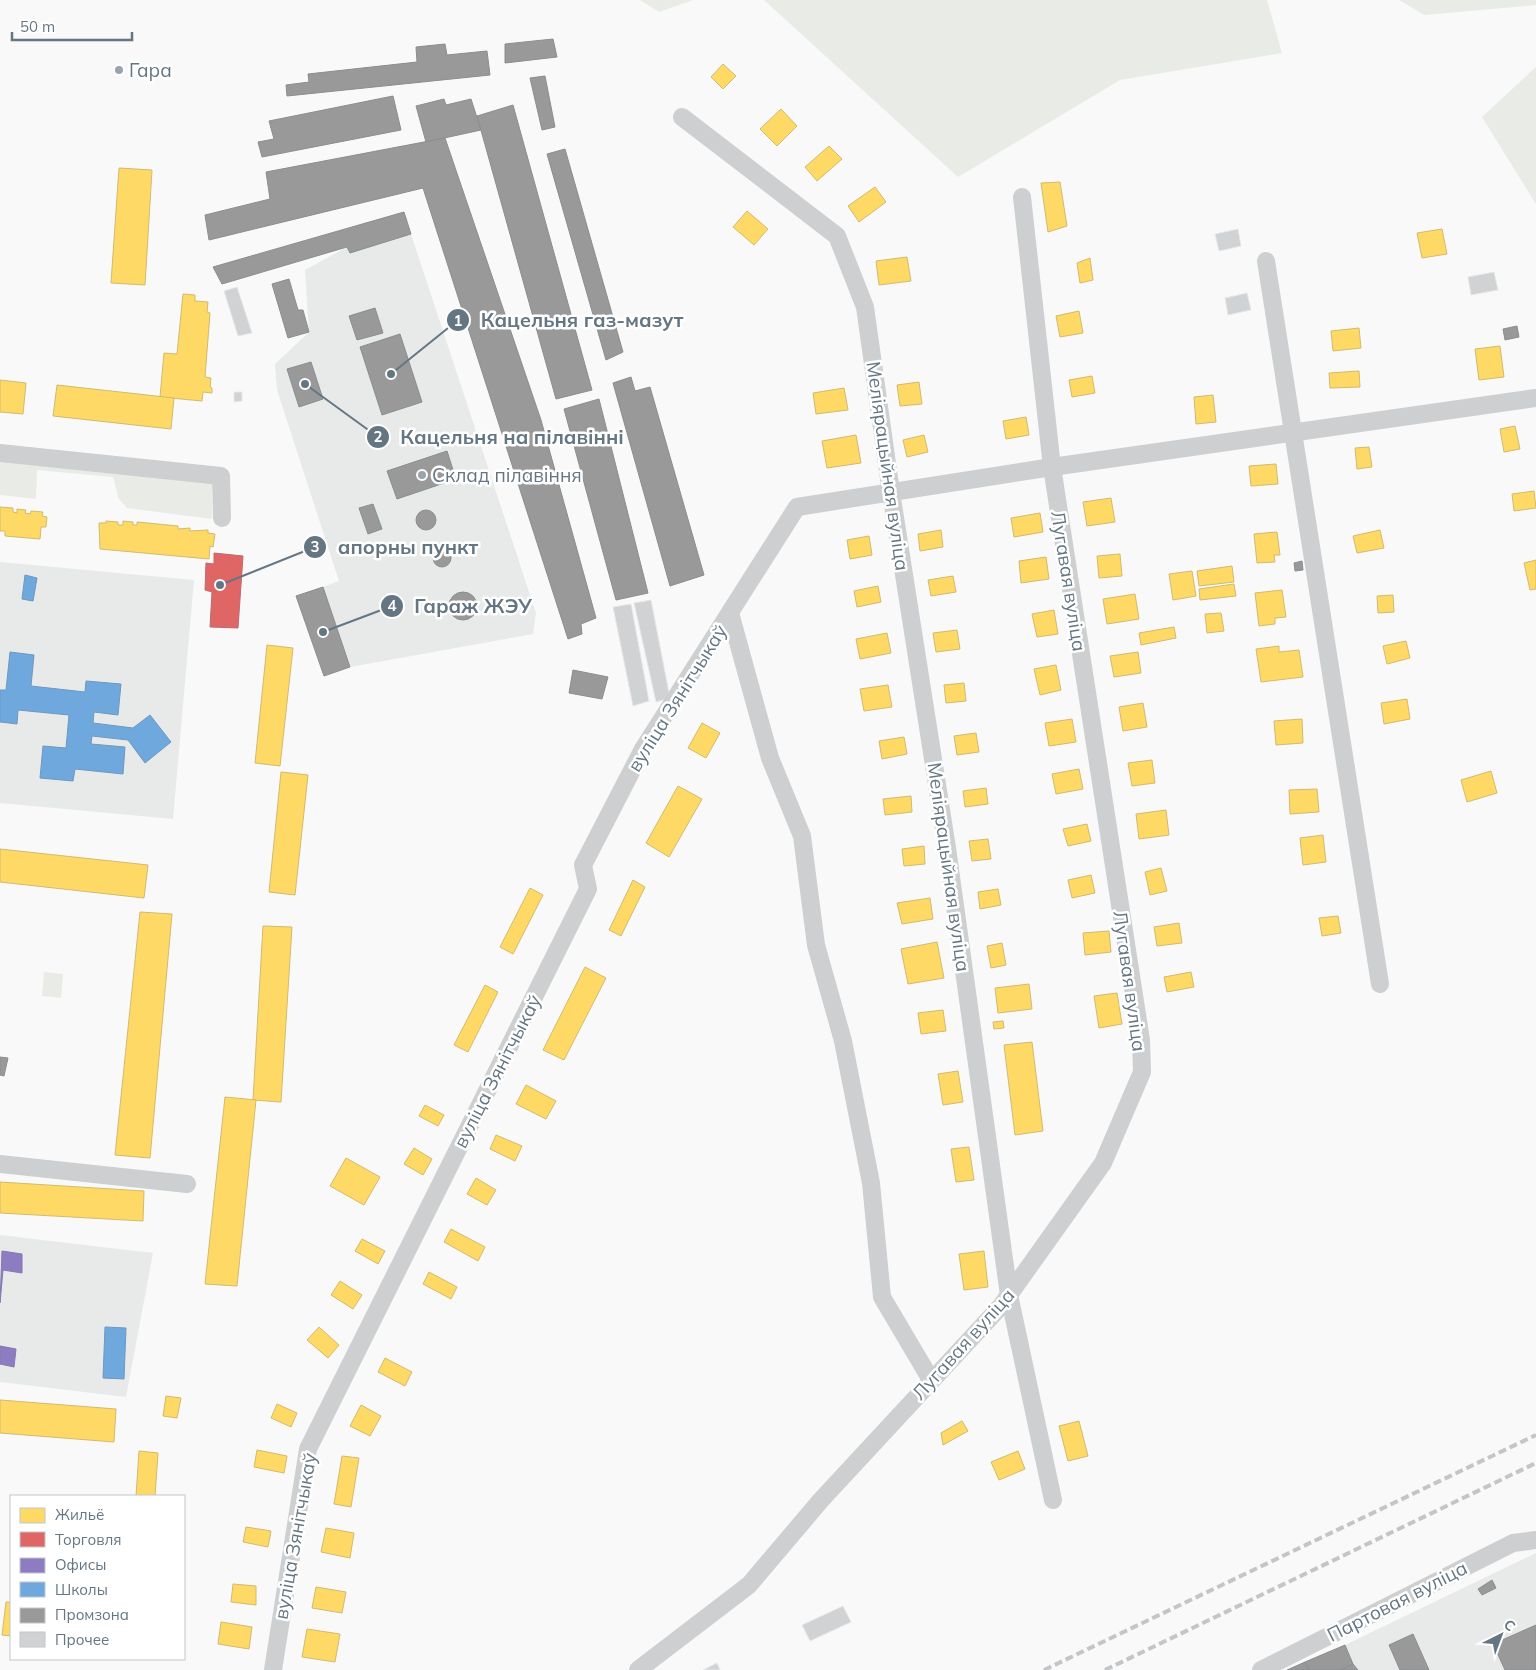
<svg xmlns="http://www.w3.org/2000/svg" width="1536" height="1670" font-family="Mulish,sans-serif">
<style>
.built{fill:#e8e9e9}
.green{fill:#e8ebe6}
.homes{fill:#ffd966;stroke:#d1bb6f}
.shops{fill:#e06666;stroke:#bb6b6f}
.offices{fill:#8e7cc3;stroke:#827ab0}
.schools{fill:#6fa8dc;stroke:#6c99c1}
.industry{fill:#999;stroke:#898e92}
.building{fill:#d0d2d3;stroke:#e8e8e8}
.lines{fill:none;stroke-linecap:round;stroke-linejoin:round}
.minor{stroke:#cecfd0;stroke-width:18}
.rail{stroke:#c3c5c6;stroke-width:4;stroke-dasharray:8 4;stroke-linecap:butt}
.poi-dot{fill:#99a4ac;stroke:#fff;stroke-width:2}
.labels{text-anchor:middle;stroke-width:5;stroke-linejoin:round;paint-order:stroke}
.poi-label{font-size:19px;fill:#657683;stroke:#fff;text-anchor:start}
.street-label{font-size:19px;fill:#657683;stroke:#fff}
.leader{fill:none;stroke:#657683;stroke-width:2}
.callout-dot{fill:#657683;stroke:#fff;stroke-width:2}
.mark-label{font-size:15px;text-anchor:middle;font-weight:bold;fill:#fff}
.callout-label{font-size:20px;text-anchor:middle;font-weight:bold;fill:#657683;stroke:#fff;stroke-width:5;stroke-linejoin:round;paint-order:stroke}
</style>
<rect width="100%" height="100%" fill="#f9f9f9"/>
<g class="built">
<path d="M411 234 536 613 533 634 350 667 323 587 339 581 277 390 275 364 309 332 305 270 347 247 350 253Z"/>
<path d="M0 562 194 580 173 819 0 803Z"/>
<path d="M0 1235 153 1253 126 1397 0 1382Z"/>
<path d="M1536 1553V1670H1287L1345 1645Z"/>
</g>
<g class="green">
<path d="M640 0H693L659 12Z"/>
<path d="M764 0H1267L1282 53 1120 80 958 177Z"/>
<path d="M1399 0H1536V5L1424 15Z"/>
<path d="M1536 67V204L1482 117Z"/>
<path d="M0 458 212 480V519L127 508 119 499 113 477 37 470 36 499 0 495Z"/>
<path d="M44 972 63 974 61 998 42 996Z"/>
</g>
<g class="homes">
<path d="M723 64 736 76 723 89 711 77Z"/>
<path d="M781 109 797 126 777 146 760 129Z"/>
<path d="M829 146 842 159 817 181 805 167Z"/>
<path d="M119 168 152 170 145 285 111 283Z"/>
<path d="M1060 182 1067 226 1048 232 1041 183Z"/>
<path d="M875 187 886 202 859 222 848 206Z"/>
<path d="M747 211 768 229 754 245 733 227Z"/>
<path d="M1442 229 1447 254 1422 258 1417 233Z"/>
<path d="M907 257 911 281 879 285 876 261Z"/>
<path d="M1090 258 1093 280 1080 283 1077 263Z"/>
<path d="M183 294 195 295V301L208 302 207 312 210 313 205 377 211 378 210 387 212 388V393L203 392 202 401 160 397 164 353 177 354Z"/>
<path d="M1079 311 1083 333 1060 337 1056 316Z"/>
<path d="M1359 328 1361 348 1333 351 1331 331Z"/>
<path d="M1500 346 1504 377 1479 380 1475 349Z"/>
<path d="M1359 371 1360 387 1330 388 1329 373Z"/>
<path d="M1092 376 1095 393 1072 397 1069 380Z"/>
<path d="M0 380 26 383 23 414 0 412Z"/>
<path d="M919 382 922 404 900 406 897 385Z"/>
<path d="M57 385 174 398 171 429 53 416Z"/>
<path d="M844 388 848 410 816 414 813 393Z"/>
<path d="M1213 395 1216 422 1196 424 1194 397Z"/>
<path d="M1026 417 1029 435 1006 439 1003 421Z"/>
<path d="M1515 426 1520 449 1504 452 1500 429Z"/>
<path d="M856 435 861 463 827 468 822 441Z"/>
<path d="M924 435 928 452 907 457 903 440Z"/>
<path d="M1369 447 1372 467 1357 469 1355 448Z"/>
<path d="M1276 464 1278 484 1251 486 1249 466Z"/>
<path d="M1534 491 1536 508 1514 511 1512 494Z"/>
<path d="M1111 498 1115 522 1087 526 1083 502Z"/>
<path d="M0 507 13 508V512L17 513V509L26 510 25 513 30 514 31 511 43 512 42 516 47 517 46 527H41L40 539 5 536V531H0Z"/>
<path d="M1040 513 1043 532 1014 537 1011 518Z"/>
<path d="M106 521 118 522V525H123V521L133 522V525H137V522L178 526V529L190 528V531L208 530V533L215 534 213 547 210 546 209 559 100 549 99 523H106Z"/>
<path d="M941 530 943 547 920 551 918 534Z"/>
<path d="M1380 530 1384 548 1357 553 1353 536Z"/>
<path d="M1277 532 1280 555H1274L1275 562 1257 563 1254 534Z"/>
<path d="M869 536 872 555 850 559 847 540Z"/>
<path d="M1120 554 1122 576 1099 578 1097 556Z"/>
<path d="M1046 557 1049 579 1021 583 1019 561Z"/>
<path d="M1536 560V589L1530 590 1524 563Z"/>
<path d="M1232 566 1234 582 1199 586 1197 571Z"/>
<path d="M1192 571 1196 596 1173 600 1169 574Z"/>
<path d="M953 576 956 592 931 596 928 580Z"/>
<path d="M1234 584 1236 596 1200 600 1199 589Z"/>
<path d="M878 586 881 602 857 607 854 591Z"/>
<path d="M1282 590 1286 617 1275 618V624L1259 626 1255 593Z"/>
<path d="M1135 594 1139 619 1107 624 1103 599Z"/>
<path d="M1393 595 1394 612 1378 613 1377 596Z"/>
<path d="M1054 610 1058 634 1037 637 1032 614Z"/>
<path d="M1221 613 1224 631 1207 633 1205 614Z"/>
<path d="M1174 627 1176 638 1141 645 1139 633Z"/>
<path d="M957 630 960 649 936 652 933 633Z"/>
<path d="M887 633 891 653 860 659 856 639Z"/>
<path d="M1406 641 1410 658 1387 664 1383 646Z"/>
<path d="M267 645 293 648 280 766 255 763Z"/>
<path d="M1279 646V652L1299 650 1303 677 1261 682 1256 649Z"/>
<path d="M1138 652 1141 673 1114 677 1110 656Z"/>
<path d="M1056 665 1061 690 1040 695 1034 669Z"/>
<path d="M964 683 966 701 946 703 944 685Z"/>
<path d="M888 685 892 707 864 711 860 689Z"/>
<path d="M1407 699 1410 719 1384 724 1381 703Z"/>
<path d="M1143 703 1147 727 1123 731 1119 707Z"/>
<path d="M1072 719 1076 742 1049 746 1045 723Z"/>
<path d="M1302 719 1303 743 1276 745 1274 721Z"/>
<path d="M702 723 720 733 706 758 688 748Z"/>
<path d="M976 733 979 752 957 755 954 736Z"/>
<path d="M904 737 907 754 882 759 879 741Z"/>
<path d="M1152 760 1155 783 1132 786 1128 763Z"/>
<path d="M1079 769 1083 789 1056 794 1052 774Z"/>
<path d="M1491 771 1497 793 1467 802 1461 780Z"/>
<path d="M281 772 308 775 295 895 269 892Z"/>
<path d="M678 786 702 799 669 857 646 843Z"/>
<path d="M986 788 988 804 965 807 963 791Z"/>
<path d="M1317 789 1319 812 1290 814 1289 790Z"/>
<path d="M911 796 912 812 885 815 883 799Z"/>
<path d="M1166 810 1169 835 1139 839 1136 814Z"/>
<path d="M1087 824 1091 841 1068 846 1063 829Z"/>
<path d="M1323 835 1326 862 1303 865 1300 838Z"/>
<path d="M988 839 991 859 972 861 969 841Z"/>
<path d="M924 846 925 864 904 866 902 849Z"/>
<path d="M0 849 148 865 144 898 0 882Z"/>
<path d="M1161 868 1167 891 1150 895 1145 872Z"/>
<path d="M1091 875 1095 893 1072 898 1068 880Z"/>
<path d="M633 880 645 887 621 936 609 930Z"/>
<path d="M530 888 543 895 513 954 500 947Z"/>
<path d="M998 889 1001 905 980 909 978 892Z"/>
<path d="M930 898 933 919 902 924 897 903Z"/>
<path d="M140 912 172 914 150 1158 115 1155Z"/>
<path d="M1338 916 1341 933 1322 936 1319 918Z"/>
<path d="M1179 923 1182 943 1157 946 1154 927Z"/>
<path d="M263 926 292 927 281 1102 253 1100Z"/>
<path d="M1109 931 1111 952 1085 955 1083 933Z"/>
<path d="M937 942 944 978 908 984 901 949Z"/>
<path d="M1002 943 1006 965 991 968 987 946Z"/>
<path d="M585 967 606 978 564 1060 543 1050Z"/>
<path d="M1191 972 1194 987 1167 992 1164 977Z"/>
<path d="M1029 984 1032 1009 998 1013 995 988Z"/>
<path d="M485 985 498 992 468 1052 454 1045Z"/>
<path d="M1117 993 1122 1024 1099 1028 1094 996Z"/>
<path d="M943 1010 946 1031 921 1034 918 1013Z"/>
<path d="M1003 1021 1004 1028 994 1029 993 1022Z"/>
<path d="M1032 1042 1043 1131 1015 1135 1004 1045Z"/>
<path d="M958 1071 963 1102 943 1105 938 1074Z"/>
<path d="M526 1085 556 1101 546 1119 516 1104Z"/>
<path d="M225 1097 256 1100 237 1286 205 1284Z"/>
<path d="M425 1105 444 1115 438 1126 419 1116Z"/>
<path d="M496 1135 522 1146 515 1161 490 1149Z"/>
<path d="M969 1147 974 1180 956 1182 951 1149Z"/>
<path d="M414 1148 432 1159 423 1175 404 1164Z"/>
<path d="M346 1158 380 1177 364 1205 330 1186Z"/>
<path d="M476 1178 496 1190 487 1205 467 1194Z"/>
<path d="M0 1182 144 1191 143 1221 0 1213Z"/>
<path d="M451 1229 485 1247 478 1261 444 1242Z"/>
<path d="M362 1239 385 1251 378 1264 355 1251Z"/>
<path d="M984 1251 988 1287 964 1290 959 1254Z"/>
<path d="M429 1272 457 1287 451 1299 423 1284Z"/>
<path d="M340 1281 362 1295 353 1309 331 1295Z"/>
<path d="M319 1327 339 1345 328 1358 307 1340Z"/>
<path d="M385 1358 412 1372 405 1386 378 1372Z"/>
<path d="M166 1396 181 1398 177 1418 163 1416Z"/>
<path d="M0 1400 116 1409 114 1442 0 1433Z"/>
<path d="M277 1404 297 1413 291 1427 271 1418Z"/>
<path d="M361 1405 381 1416 370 1436 350 1426Z"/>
<path d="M962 1421 968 1431 943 1445 941 1433Z"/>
<path d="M1079 1421 1088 1456 1068 1461 1059 1426Z"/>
<path d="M257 1450 287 1456 284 1473 254 1467Z"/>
<path d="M139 1451 158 1453 155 1496H136Z"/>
<path d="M1018 1451 1025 1469 999 1480 991 1462Z"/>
<path d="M342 1456 359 1458 351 1507 334 1504Z"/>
<path d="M246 1527 271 1531 268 1547 243 1542Z"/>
<path d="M326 1528 354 1533 350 1558 321 1552Z"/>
<path d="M233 1584 256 1586V1605L231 1602Z"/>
<path d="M316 1587 346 1592 342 1613 312 1608Z"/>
<path d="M6 1602H11V1636L2 1635Z"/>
<path d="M221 1622 252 1627 249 1649 218 1644Z"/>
<path d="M307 1629 340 1634 335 1662 302 1657Z"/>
</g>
<path class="shops" d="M214 553 243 556 238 628 210 627 212 592 205 590 206 563 214 564Z"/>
<g class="offices">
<path d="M2 1251 22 1254V1273L3 1270 0 1303Z"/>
<path d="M0 1346 16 1349 14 1367 0 1364Z"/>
</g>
<g class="schools">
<path d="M25 575 37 578 33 601 22 599Z"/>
<path d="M10 652 34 655 31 686 85 692 86 681 121 684 118 715 94 712 93 723 133 728 150 715 171 742 145 763 128 740 92 736 91 744 125 747 123 774 75 769 73 781 40 778 43 746 66 748 69 715 18 710 17 724 0 722V690H6Z"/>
<path d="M105 1327 126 1328 124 1379 103 1378Z"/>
</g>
<g class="industry">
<path d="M553 39 557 57 505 63V44Z"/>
<path d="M445 44 447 55 487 51 490 75 287 96 286 85 309 82 308 74 417 62 416 47Z"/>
<path d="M545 76 555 127 542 130 530 78Z"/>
<path d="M393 96 401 130 262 157 258 142 274 139 269 121Z"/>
<path d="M444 99 446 105 471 99 481 130 426 142 416 106Z"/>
<path d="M513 105 592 390 556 399 477 116Z"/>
<path d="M445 138 541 420 596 618 581 624 582 634 568 639 423 188 209 240 205 215 270 199 266 172Z"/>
<path d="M565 149 623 352 606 360 547 154Z"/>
<path d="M404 212 411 234 350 253 347 247 222 284 213 267Z"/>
<path d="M289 279 298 310H303L309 332 288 338 272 284Z"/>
<path d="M375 308 383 333 357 340 349 316Z"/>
<path d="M1517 326 1519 337 1505 340 1503 329Z"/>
<path d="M400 334 422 402 382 415 360 347Z"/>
<path d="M311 362 323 399 299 407 287 369Z"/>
<path d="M631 377 635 391 650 387 704 575 670 586 613 383Z"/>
<path d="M599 399 648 593 616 600 564 409Z"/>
<path d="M447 451 456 479 397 499 387 471Z"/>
<path d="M373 504 382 529 368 534 359 508Z"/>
<circle cx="426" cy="520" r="10"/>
<circle cx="442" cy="558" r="9"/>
<path d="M1302 561 1303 570 1295 571 1294 563Z"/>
<path d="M323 587 350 667 324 676 296 596Z"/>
<circle cx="463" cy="606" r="14"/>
<path d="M573 670 608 677 602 699 569 693Z"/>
<path d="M0 1057 8 1058 4 1076 0 1075Z"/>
<path d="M1492 1580 1496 1588 1482 1595 1478 1589Z"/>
<path d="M1536 1625V1670H1505L1493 1644Z"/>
<path d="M1413 1634 1429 1670H1400L1389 1645Z"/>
<path d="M1345 1645 1353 1664 1341 1670H1309L1305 1662Z"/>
<path d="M1305 1662 1309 1670H1287Z"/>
<path d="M1353 1664 1358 1670H1341Z"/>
</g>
<g class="building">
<path d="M1238 229 1241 246 1219 251 1215 234Z"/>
<path d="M1494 272 1498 290 1471 295 1468 277Z"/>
<path d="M237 287 252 333 238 336 224 291Z"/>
<path d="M1247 293 1251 310 1228 315 1225 298Z"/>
<path d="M234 392H242V401L234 402Z"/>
<path d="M651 600 670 698 656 702 634 603Z"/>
<path d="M631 604 649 701 633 706 613 607Z"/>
<path d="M843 1606 851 1622 810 1641 802 1625Z"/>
<path d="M717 1663 720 1670H703Z"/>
</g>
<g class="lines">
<g class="minor">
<path d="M682 117 837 236 865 307 891 492 947 848 1009 1295 1053 1500"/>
<path d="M1266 261 1380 984"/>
<path d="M0 453 221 476 222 518"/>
<path d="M730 613 770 758 802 836 816 945 843 1041 871 1183 882 1297 931 1380"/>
<path d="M0 1164 187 1184"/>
<path d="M273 1670 308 1449 588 889 583 865 643 749 797 507 1052 467 1536 398"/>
<path d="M638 1670 749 1585 821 1500 1001 1306 1103 1163 1142 1072 1141 1040 1052 467 1022 197"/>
<path d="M1261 1670 1513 1543 1536 1540"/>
</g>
<g class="rail">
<path d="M1044 1670 1536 1435"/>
<path d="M1105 1670 1536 1463"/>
</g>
</g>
<g class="poi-dot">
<circle cx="119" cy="70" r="5"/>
<circle cx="422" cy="475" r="5"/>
</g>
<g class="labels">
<g class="poi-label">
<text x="129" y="77">Гара</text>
<text x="432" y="482">Склад пілавіння</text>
</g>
<g class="street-label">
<text transform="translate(888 466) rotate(82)" y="7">Меліярацыйная вуліца</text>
<text transform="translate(1069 581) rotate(81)" y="7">Лугавая вуліца</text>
<text transform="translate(677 698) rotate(-58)" y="7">вуліца Зянітчыкаў</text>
<text transform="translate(949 867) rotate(82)" y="7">Меліярацыйная вуліца</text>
<text transform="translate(1130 981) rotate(82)" y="7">Лугавая вуліца</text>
<text transform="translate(497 1071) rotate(-63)" y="7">вуліца Зянітчыкаў</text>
<text transform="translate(963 1344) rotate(-48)" y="7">Лугавая вуліца</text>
<text transform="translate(295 1536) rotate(-80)" y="7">вуліца Зянітчыкаў</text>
<text transform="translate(1397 1601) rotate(-27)" y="7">Партовая вуліца</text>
</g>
</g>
<path class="leader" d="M391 374L458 320M305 384L378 437M220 585L315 547M323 632L392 606"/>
<g class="callout-dot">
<circle cx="391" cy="374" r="5"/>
<circle cx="305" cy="384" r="5"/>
<circle cx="220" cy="585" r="5"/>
<circle cx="323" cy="632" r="5"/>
<circle cx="458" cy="320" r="12"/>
<circle cx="378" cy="437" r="12"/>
<circle cx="315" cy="547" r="12"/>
<circle cx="392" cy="606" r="12"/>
</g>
<g class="mark-label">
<text x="458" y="326">1</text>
<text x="378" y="442">2</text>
<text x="315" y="552">3</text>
<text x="392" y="611">4</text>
</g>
<g class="callout-label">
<text x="582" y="327">Кацельня газ-мазут</text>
<text x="512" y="444">Кацельня на пілавінні</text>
<text x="408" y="554">апорны пункт</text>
<text x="473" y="613">Гараж ЖЭУ</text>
</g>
<rect x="10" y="1495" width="175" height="165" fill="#ffffff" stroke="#c1c8cd"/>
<rect x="20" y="1508" width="25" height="15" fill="#ffd966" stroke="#c1c8cd"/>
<text x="55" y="1520" font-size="15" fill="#657683">Жильё</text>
<rect x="20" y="1532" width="25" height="15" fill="#e06666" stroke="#c1c8cd"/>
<text x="55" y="1545" font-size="15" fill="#657683">Торговля</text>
<rect x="20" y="1558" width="25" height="15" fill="#8e7cc3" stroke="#c1c8cd"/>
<text x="55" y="1570" font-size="15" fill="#657683">Офисы</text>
<rect x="20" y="1582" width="25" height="15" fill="#6fa8dc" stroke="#c1c8cd"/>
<text x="55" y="1595" font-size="15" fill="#657683">Школы</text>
<rect x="20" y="1608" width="25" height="15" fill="#999999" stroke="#c1c8cd"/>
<text x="55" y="1620" font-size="15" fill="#657683">Промзона</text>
<rect x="20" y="1632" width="25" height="15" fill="#d0d2d3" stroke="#c1c8cd"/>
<text x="55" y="1645" font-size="15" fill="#657683">Прочее</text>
<g transform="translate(1501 1635) rotate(42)" stroke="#ffffff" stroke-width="4" paint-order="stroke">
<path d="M0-4L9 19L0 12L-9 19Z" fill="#657683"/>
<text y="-8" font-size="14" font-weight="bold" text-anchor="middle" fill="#657683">С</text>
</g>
<path d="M12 32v8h120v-8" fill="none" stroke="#657683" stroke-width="2.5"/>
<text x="20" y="32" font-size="15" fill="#657683" stroke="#ffffff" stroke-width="4" paint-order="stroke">50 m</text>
</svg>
